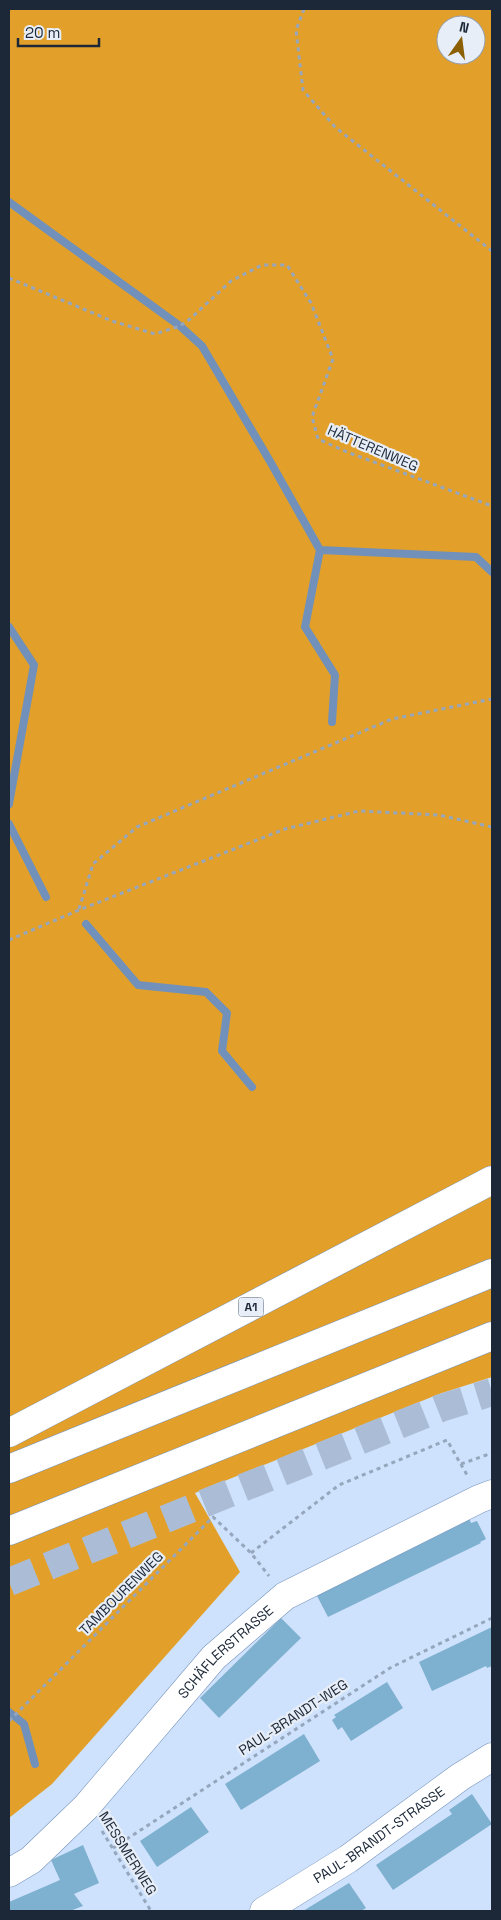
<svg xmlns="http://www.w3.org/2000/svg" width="501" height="1920" font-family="'Space Grotesk',sans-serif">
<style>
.forest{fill:#e2a02b;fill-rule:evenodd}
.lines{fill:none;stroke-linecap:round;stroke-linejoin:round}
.stream{stroke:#7191bb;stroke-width:8}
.building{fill:#7eb0cf}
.motorway-tunnel{stroke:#abbdd6;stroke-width:28;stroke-dasharray:28 14;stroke-linecap:butt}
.minor-casing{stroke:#7593bb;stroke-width:29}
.motorway-casing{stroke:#7593bb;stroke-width:29}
.path{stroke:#95a6bd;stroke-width:3;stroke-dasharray:4 4;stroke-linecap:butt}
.minor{stroke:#fff;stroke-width:28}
.motorway{stroke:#fff;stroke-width:28}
.labels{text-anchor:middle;stroke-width:4.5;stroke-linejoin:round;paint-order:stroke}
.shield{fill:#e8eef7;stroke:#596371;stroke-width:1}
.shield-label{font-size:12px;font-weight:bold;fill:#1c2838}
.street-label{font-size:14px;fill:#1c2838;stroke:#e8eef7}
</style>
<rect width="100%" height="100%" fill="#cfe2fd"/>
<path class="forest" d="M9 9H492V1377L439 1394 195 1493 240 1572 52 1784 9 1818ZM446 25H476V55H446Z"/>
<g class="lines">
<g class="stream">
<path d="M9 202 180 326 202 346 271 463 320 550 476 557 492 572"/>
<path d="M320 550 305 627 335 675 332 722"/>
<path d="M9 627 34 665 9 804"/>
<path d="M9 824 46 897"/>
<path d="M86 924 138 985 206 992 227 1013 222 1051 252 1087"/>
<path d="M9 1712 24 1724 35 1764"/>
</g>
</g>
<g class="building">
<path d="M469 1518 471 1523 477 1521 486 1539 480 1542 481 1543 328 1617 315 1592Z"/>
<path d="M281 1618 301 1638 219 1718 200 1698Z"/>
<path d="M492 1627V1666L487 1668 486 1666 432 1691 419 1662Z"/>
<path d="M387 1682 403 1708 351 1741 342 1727 338 1730 332 1720 336 1717 334 1715Z"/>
<path d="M304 1734 320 1761 241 1810 225 1784Z"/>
<path d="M472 1794 492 1824 393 1890 376 1865 452 1814 449 1810Z"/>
<path d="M191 1807 209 1832 157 1867 140 1841Z"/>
<path d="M83 1845 99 1883 74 1894 83 1906 70 1911H9V1902L60 1880 51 1860Z"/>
<path d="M349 1883 366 1908 361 1911H303Z"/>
</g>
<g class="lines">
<path class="motorway-tunnel" d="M9 1582 441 1408 492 1392"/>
<g class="minor-casing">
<g id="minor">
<path id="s1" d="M9 1873 31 1860 86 1807 214 1657 285 1596 479 1499 492 1494"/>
<path id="s2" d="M264 1911 348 1859 460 1777 492 1757"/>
</g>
</g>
<g class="motorway-casing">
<g id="motorway">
<path d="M9 1433 492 1180"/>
<path d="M9 1469 492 1273"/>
<path d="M9 1531 492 1336"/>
</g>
</g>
<g class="path">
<path d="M304 9 296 30 303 90 335 127 492 251"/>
<path d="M9 278 112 321 155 334 180 326 190 319 231 281 262 265H287L311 303 333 359 312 417 318 439 347 452 492 506"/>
<path d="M79 909 93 864 137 827 392 719 492 699"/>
<path d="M9 940 79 910 285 829 359 811 439 815 492 827"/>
<path d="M461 1464 492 1453"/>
<path d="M251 1553 339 1485 447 1440 467 1475"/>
<path d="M9 1721 213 1517 251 1553 269 1576"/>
<path d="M102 1831 151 1911"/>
<path d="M113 1848 390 1668 492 1618"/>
</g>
<use href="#minor" class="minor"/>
<use href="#motorway" class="motorway"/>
</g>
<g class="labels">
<rect class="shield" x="238.5" y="1297.5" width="25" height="19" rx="4"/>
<g class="shield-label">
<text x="251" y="1311">A1</text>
</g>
<g class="street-label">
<text transform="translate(373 448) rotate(23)" y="5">HÄTTERENWEG</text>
<text transform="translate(121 1593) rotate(-45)" y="5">TAMBOURENWEG</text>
<text dy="5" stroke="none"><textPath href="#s1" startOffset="311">SCHÄFLERSTRASSE</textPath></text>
<text transform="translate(293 1717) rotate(-33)" y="5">PAUL-BRANDT-WEG</text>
<text dy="5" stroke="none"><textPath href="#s2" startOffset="138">PAUL-BRANDT-STRASSE</textPath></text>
<text transform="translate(128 1853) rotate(58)" y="5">MESSMERWEG</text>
</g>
</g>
<rect width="501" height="1920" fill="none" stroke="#1c2838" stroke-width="20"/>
<g transform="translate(461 40) rotate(14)"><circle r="24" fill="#e8eef7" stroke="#969fab"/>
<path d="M0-4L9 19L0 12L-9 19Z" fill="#8c5f03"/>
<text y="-8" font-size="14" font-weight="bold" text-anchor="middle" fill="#1c2838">N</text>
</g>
<path d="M18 38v8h81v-8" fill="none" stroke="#1c2838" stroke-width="2.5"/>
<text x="25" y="38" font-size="15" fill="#1c2838" stroke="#e8eef7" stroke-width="4" paint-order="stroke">20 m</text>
</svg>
